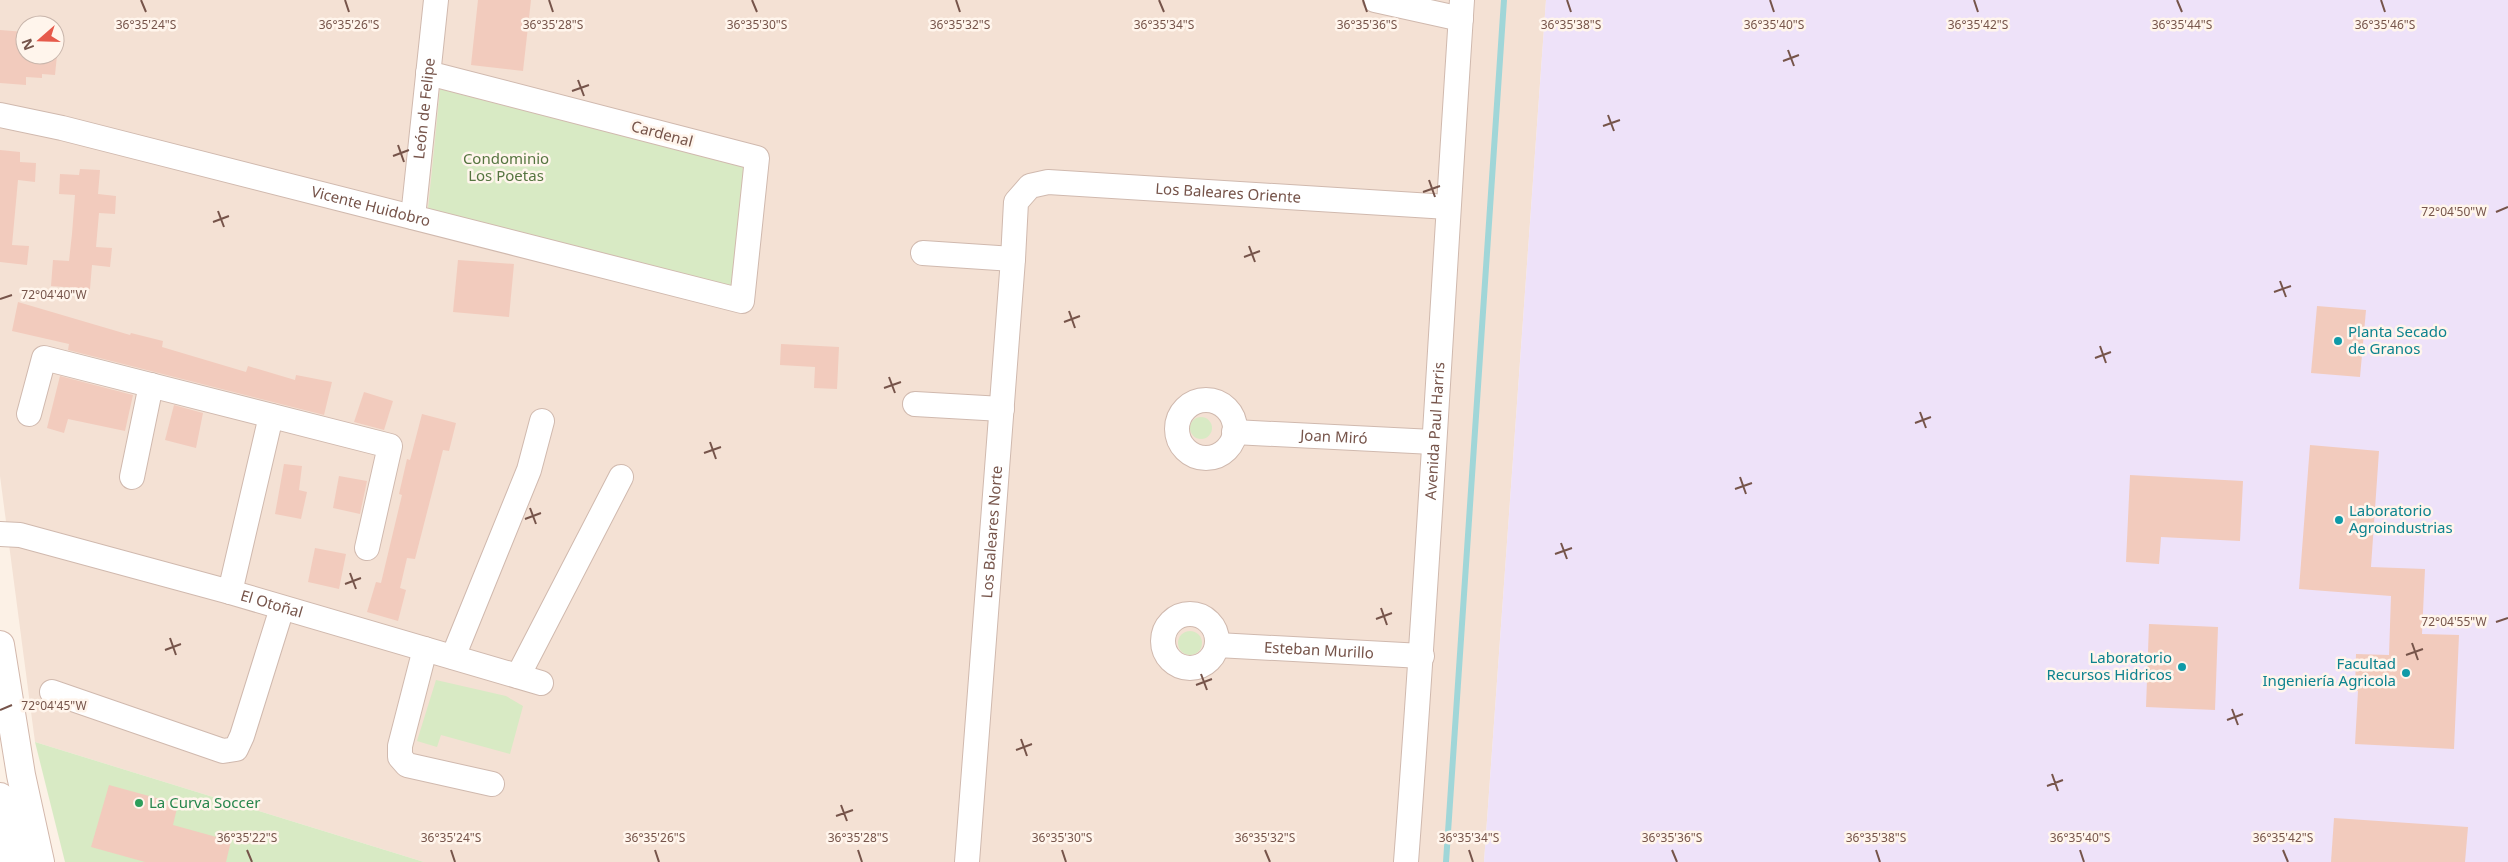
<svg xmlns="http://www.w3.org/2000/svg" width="2508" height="862" font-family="'Noto Sans',sans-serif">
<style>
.residential{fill:#f4e1d4;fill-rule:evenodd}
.education{fill:#eee2f9}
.green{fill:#d8eac4}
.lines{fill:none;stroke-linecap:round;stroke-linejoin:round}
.stream{stroke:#a0d6d8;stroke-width:6}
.building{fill:#f2cbbd}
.street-casing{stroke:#d0b9ae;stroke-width:26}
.secondary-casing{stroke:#d3b8ac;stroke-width:30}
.street{stroke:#fff;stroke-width:24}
.secondary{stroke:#fff;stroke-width:28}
.ticks{fill:none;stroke:#76544a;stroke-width:2}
.culture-dot{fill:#0f9aa8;stroke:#fff5ec;stroke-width:2}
.leisure-dot{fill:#2e9e5b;stroke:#fff5ec;stroke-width:2}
.labels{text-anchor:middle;stroke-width:5;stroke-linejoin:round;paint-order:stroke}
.street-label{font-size:15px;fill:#76544a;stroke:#fff5ec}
.park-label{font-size:15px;fill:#567540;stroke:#fff5ec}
.culture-label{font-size:15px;fill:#0d838f;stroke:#fff5ec;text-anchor:start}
.leisure-label{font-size:15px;fill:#27864d;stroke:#fff5ec;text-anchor:start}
.ticks-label{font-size:12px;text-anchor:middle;fill:#76544a;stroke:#fff5ec;stroke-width:5;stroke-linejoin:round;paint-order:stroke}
</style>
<rect width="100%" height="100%" fill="#fcf1e6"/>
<path class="residential" d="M0 0H1546L1484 862H424L35 742 0 476ZM25 25H55V55H25Z"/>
<path class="education" d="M1546 0H2508V862H1484Z"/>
<g class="green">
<path d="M440 89 744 167 734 287 428 209Z"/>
<circle cx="1201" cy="428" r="11"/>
<circle cx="1190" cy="643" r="12"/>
<path d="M436 680 506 696 523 706 510 754 441 735 437 747 417 741Z"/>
<path d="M35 742 424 862H65Z"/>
</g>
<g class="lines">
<path class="stream" d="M1446 862 1504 0"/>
</g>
<g class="building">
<path d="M478 0H531L523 71 471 65Z"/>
<path d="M0 30 25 32V55H55V34L59 35 55 75 42 74V78L26 77V85L0 83Z"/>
<path d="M0 150 20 152V162L36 163 35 182 18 180 12 245 29 246 27 265 0 262Z"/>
<path d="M80 169 100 170 98 194 116 196 115 214 99 213 96 247 112 248 110 267 92 265 90 289 51 286 53 260 69 261 72 234 75 195 59 194 60 174 79 175Z"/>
<path d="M458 260 514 264 509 317 453 312Z"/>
<path d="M18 302 130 335 131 333 163 341 162 347 246 372 248 366 295 380 296 375 332 382 324 415 68 350 69 344 12 331Z"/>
<path d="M2317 306 2366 310 2360 377 2311 373Z"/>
<path d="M781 344 839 347 837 389 814 388 815 367 780 365Z"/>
<path d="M60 376 133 395 125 431 68 419 64 433 47 428Z"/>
<path d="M364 392 393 401 384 430 354 422Z"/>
<path d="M174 405 203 413 196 448 165 440Z"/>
<path d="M422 414 456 423 449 451 443 450 415 559 407 558 400 588 406 590 398 621 367 612 376 582 381 583 402 495 399 494 407 459 410 460Z"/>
<path d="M2310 445 2379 451 2371 567 2425 569 2422 634 2459 635 2454 749 2355 744 2358 691H2355L2356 654 2389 655 2391 596 2299 589Z"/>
<path d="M284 464 302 466 299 490 307 492 301 519 275 514Z"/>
<path d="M2130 475 2243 481 2240 541 2161 537 2159 564 2126 562Z"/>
<path d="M339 476 367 481 360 514 333 508Z"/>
<path d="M315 548 346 554 339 589 308 582Z"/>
<path d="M2149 624 2218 627 2215 710 2146 707Z"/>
<path d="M109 785 178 804 173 825 231 841 226 862H145L91 847Z"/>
<path d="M2334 818 2468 827 2465 862H2331Z"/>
</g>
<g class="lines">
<g class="street-casing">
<g id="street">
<path d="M1375 0 1461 19"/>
<path id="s1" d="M0 115 62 128 742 301 757 158 428 73"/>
<path id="s2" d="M413 217 436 0"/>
<path d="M923 253 1013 259"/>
<circle cx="1206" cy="429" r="29"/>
<path d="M915 404 1002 409"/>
<path d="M29 414 44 358 390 446 367 548"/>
<path id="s3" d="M1234 432 1433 442"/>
<path d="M132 477 151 385"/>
<path id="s4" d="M0 534 20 535 230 592 541 683"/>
<path d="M230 592 271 416"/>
<circle cx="1190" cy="641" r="27"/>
<path id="s5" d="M1217 645 1422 656"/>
<path d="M425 649 400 746V757L407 765 492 784"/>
<path d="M453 657 529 470 542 421"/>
<path d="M518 676 621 477"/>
<path d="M52 692 223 751 236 749 242 736 282 608"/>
<path id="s6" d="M967 862 1013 259 1016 202 1030 186 1048 182 1448 207"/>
<path id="s7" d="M1406 862C1428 575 1443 287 1462 0"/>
</g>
</g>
<g class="secondary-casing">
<g id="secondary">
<path d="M0 645 21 775 40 862"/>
<path d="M0 797 14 862"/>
</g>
</g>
<use href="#street" class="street"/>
<use href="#secondary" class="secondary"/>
</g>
<path class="ticks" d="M141 0 146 12M345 0 349 12M549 0 553 12M752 0 757 12M956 0 960 12M1159 0 1164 12M1363 0 1367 12M1567 0 1571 12M1770 0 1774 12M1974 0 1978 12M2177 0 2182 12M2381 0 2385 12M1788 50 1794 66M1783 61 1799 55M578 80 584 96M572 91 589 85M1608 115 1614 131M1603 126 1620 120M398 145 404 162M393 156 409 150M1429 180 1435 197M1423 192 1440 186M218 211 224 227M2496 212 2508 207M213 222 229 216M1249 246 1255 262M1244 257 1260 251M2280 281 2286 297M2274 292 2291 286M0 299 12 295M1069 311 1075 328M1064 322 1080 316M2100 346 2106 363M2095 358 2111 352M889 377 895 393M884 388 901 382M1920 412 1926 428M1915 423 1931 417M710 442 716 459M704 453 721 447M1740 477 1746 494M1735 489 1752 483M530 508 536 524M525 519 541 513M1561 543 1567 559M1555 554 1572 548M350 573 356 589M345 584 361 578M1381 608 1387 625M1376 619 1392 613M2496 622 2508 618M170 638 176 655M2412 643 2418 660M165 650 181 644M2406 655 2423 649M1201 674 1207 690M1196 685 1212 679M2232 709 2238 725M0 710 12 705M2227 720 2243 714M1021 739 1027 756M1016 750 1032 744M2052 774 2058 791M2047 786 2063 780M841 805 847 821M836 816 853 810M247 850 252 862M451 850 455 862M655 850 659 862M858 850 862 862M1062 850 1066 862M1265 850 1270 862M1469 850 1473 862M1672 850 1677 862M1876 850 1880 862M2080 850 2084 862M2283 850 2288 862"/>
<g class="culture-dot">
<circle cx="2338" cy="341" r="5"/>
<circle cx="2339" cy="520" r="5"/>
<circle cx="2182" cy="667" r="5"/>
<circle cx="2406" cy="673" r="5"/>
</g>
<circle class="leisure-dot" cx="139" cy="803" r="5"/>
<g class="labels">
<g class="street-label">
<text dy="5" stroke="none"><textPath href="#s2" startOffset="109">León de Felipe</textPath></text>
<text transform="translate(662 134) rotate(15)" y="5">Cardenal</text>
<text dy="5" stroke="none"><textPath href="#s6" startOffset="882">Los Baleares Oriente</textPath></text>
<text dy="5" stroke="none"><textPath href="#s1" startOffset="382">Vicente Huidobro</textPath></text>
<text dy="5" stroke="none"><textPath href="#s7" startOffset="432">Avenida Paul Harris</textPath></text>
<text dy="5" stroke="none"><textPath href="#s3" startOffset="100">Joan Miró</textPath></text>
<text dy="5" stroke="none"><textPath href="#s6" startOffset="331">Los Baleares Norte</textPath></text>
<text dy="5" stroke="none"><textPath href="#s4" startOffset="281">El Otoñal</textPath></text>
<text dy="5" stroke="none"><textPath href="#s5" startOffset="102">Esteban Murillo</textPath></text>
</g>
<g class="park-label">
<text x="506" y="164">Condominio<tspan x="506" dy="17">Los Poetas</tspan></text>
</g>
<g class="culture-label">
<text x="2348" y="337">Planta Secado<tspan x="2348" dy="17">de Granos</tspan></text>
<text x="2349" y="516">Laboratorio<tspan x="2349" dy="17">Agroindustrias</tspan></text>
<text x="2172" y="663" text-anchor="end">Laboratorio<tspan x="2172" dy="17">Recursos Hidricos</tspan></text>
<text x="2396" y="669" text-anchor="end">Facultad<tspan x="2396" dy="17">Ingeniería Agricola</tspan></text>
</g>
<g class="leisure-label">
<text x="149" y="808">La Curva Soccer</text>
</g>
</g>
<g class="ticks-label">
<text x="146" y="29">36°35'24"S</text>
<text x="349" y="29">36°35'26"S</text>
<text x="553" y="29">36°35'28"S</text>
<text x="757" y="29">36°35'30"S</text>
<text x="960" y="29">36°35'32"S</text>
<text x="1164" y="29">36°35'34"S</text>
<text x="1367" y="29">36°35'36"S</text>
<text x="1571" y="29">36°35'38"S</text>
<text x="1774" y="29">36°35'40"S</text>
<text x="1978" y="29">36°35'42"S</text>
<text x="2182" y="29">36°35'44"S</text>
<text x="2385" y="29">36°35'46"S</text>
<text x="2454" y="216">72°04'50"W</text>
<text x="54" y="299">72°04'40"W</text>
<text x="2454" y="626">72°04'55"W</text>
<text x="54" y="710">72°04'45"W</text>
<text x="247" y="842">36°35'22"S</text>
<text x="451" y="842">36°35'24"S</text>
<text x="655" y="842">36°35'26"S</text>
<text x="858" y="842">36°35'28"S</text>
<text x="1062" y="842">36°35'30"S</text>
<text x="1265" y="842">36°35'32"S</text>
<text x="1469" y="842">36°35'34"S</text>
<text x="1672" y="842">36°35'36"S</text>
<text x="1876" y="842">36°35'38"S</text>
<text x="2080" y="842">36°35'40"S</text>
<text x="2283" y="842">36°35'42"S</text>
</g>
<g transform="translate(40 40) rotate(250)"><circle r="24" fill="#fff5ec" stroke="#c8b5ab"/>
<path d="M0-4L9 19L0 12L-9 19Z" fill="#e65a4b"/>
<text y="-8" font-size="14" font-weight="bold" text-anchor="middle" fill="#76544a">N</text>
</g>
</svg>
